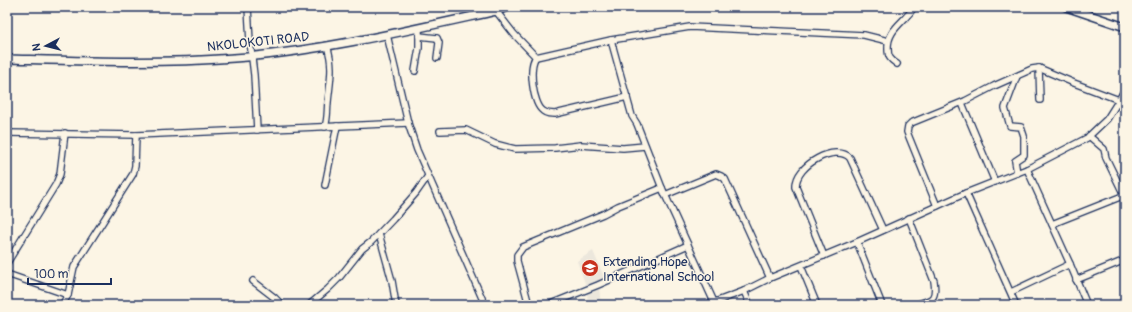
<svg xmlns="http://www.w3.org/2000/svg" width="1132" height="312" font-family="Pangolin,sans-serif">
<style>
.built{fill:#ece7dc}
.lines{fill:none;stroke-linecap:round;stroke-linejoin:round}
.minor-casing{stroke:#1b2f5e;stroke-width:8}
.major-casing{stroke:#1b2f5e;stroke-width:10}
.minor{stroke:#fcf5e5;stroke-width:5.5}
.major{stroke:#fcf5e5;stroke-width:7}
.labels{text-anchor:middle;stroke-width:3;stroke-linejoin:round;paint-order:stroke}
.street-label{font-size:13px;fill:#1b2f5e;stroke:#fcf5e5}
.poi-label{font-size:13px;fill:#1b2f5e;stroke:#fcf5e5;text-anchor:start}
</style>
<rect width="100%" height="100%" fill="#fcf5e5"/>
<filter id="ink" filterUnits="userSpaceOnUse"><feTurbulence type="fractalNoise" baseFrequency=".025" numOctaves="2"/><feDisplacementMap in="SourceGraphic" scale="8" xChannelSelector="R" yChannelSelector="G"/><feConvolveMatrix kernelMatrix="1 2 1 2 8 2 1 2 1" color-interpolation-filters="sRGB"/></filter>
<g filter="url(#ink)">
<g class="built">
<path d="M593 251 605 279 586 286 577 261Z"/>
<path d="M599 287 601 305H588L587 291Z"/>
</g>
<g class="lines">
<g class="minor-casing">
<g id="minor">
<path d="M248 7 250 42 254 75 257 130"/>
<path d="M496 11 514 34 536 57"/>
<path d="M387 35 408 123 417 150 485 305"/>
<path d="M419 36 437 38 439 43 437 58"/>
<path d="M611 40 632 116 637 124 662 188 714 302"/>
<path d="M897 64C890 59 888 57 888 49 887 29 905 22 914 7"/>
<path d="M1039 68 1040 100"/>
<path d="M415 71 419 48V28"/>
<path d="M627 97 555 114C550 114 547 114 543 111 533 104 528 66 536 57L611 40 690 27 864 35 888 41"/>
<path d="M962 103 995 182"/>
<path d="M325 127C328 118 327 111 328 102 330 81 334 66 327 46"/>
<path d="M440 131 466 130 495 144 515 149 555 148 581 145 623 148 645 146"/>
<path d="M7 133 136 135 408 123"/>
<path d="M1089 136 1104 149 1106 158 1124 195"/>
<path d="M1027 169 1070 264 1087 305"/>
<path d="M1017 173 1015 161 1024 155V136L1021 127 1010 126 1005 108 1017 76"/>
<path d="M325 185 337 126"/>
<path d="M966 193 1016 305"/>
<path d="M665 195 716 174 721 176 725 179 770 278"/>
<path d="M937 206 907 132 908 126 911 123 965 101 994 86 1032 69 1039 68 1074 83 1119 100"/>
<path d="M909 218 934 281C937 301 931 300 914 305"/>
<path d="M1052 224 1125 195"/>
<path d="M379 234 392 281 396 305"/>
<path d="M857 242 882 305"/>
<path d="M824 256 796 187C795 165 836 143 850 158L883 230"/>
<path d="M7 263 56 184 60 174 65 133"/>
<path d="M801 266 817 305"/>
<path d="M7 274 68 295"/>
<path d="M1076 280 1125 260"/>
<path d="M253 281 275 298 282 305"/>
<path d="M744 291 750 305"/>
<path d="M1011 292 1070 264"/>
<path d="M62 305 68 295 74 267 133 174 135 166 136 135"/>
<path d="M309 305 328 289 339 278 362 249 371 242 393 219 416 193 428 176"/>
<path d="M529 305 517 261V255L523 247 603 214 618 206 662 188"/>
<path d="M548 305 598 285 688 245"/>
<path d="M707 305 744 291 770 278 857 242 966 193 1027 169 1087 138 1107 119 1119 100 1125 89"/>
</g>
</g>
<g class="major-casing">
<g id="major">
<path d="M1066 7 1125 27"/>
<path d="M7 59C83 61 159 64 234 58 322 51 410 30 496 11L508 7"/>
</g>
</g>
<use href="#minor" class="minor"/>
<use href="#major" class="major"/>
</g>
</g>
<defs>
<g id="school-disc" transform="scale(0.9)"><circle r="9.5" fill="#c8321e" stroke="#fcf5e5"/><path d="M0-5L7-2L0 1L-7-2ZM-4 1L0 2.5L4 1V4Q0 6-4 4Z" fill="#fff"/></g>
</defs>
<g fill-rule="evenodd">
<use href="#school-disc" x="590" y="268"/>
</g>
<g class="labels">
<g class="street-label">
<text transform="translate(258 41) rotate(-6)" y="5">NKOLOKOTI ROAD</text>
</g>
<g class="poi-label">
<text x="603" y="266">Extending Hope<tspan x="603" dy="15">International School</tspan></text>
</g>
</g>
<rect width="1132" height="312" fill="none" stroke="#fcf5e5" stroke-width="24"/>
<rect x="12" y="12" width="1108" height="288" fill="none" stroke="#1b2f5e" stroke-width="1.5" filter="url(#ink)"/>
<g transform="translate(46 46) rotate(263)" stroke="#fcf5e5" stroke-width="3" paint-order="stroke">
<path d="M0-3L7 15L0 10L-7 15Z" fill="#1b2f5e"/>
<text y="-6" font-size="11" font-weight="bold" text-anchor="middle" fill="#1b2f5e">N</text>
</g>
<path d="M28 278v6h83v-6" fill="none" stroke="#1b2f5e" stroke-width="2"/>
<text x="34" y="278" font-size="12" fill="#1b2f5e" stroke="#fcf5e5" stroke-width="3" paint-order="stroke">100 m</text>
</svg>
